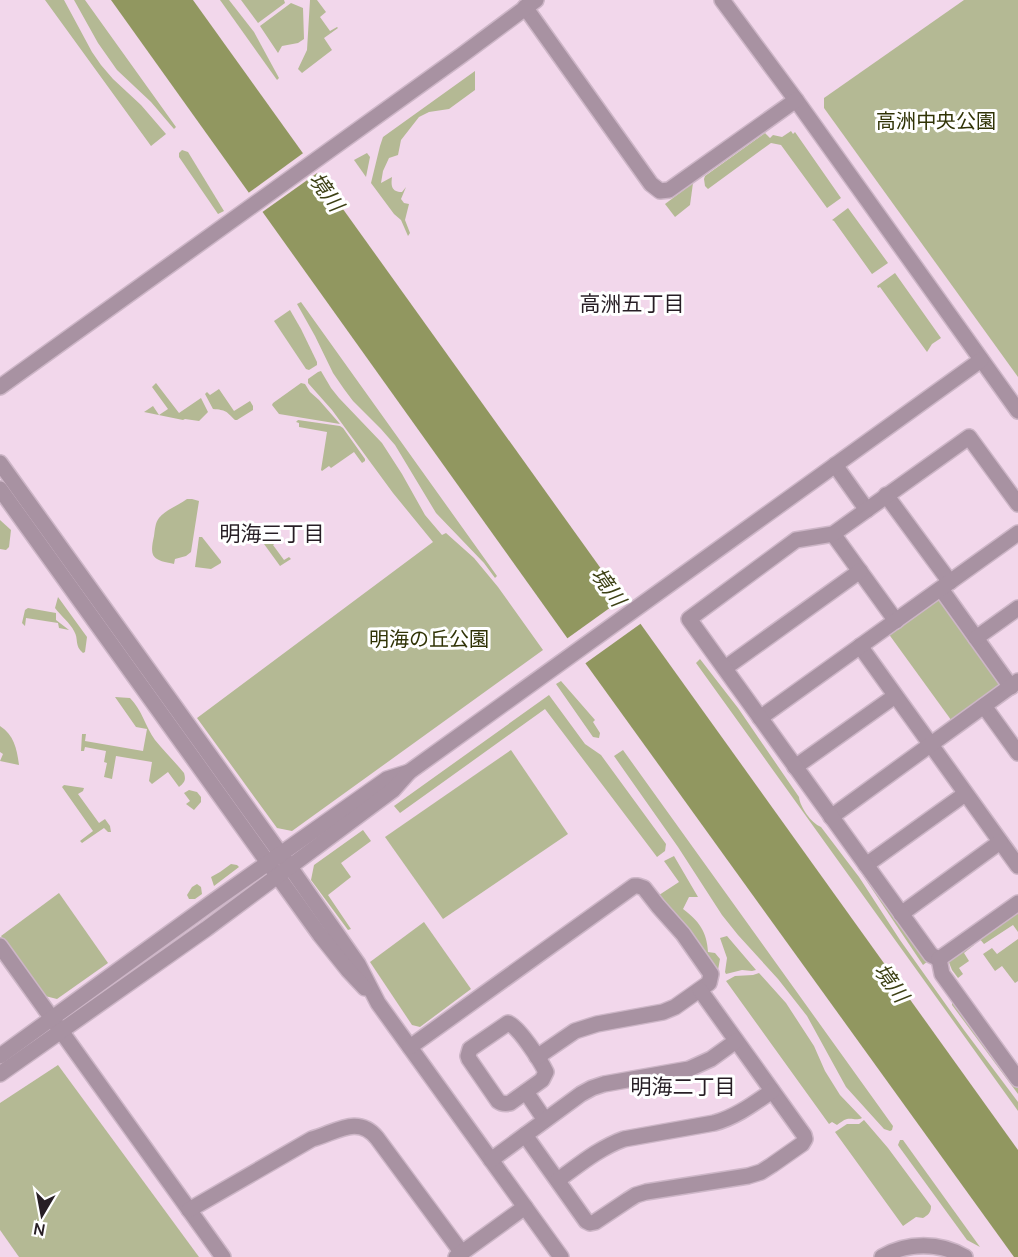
<svg xmlns="http://www.w3.org/2000/svg" width="1018" height="1257" font-family="Manrope,'Noto Sans JP',sans-serif">
<style>
.green{fill:#b4b994}
.water{fill:#919760}
.pier{fill:#f2d7eb}
.lines{fill:none;stroke-linecap:round;stroke-linejoin:round}
.minor-casing{stroke:#cdb6c7;stroke-width:18}
.minor{stroke:#a892a2;stroke-width:15}
.labels{text-anchor:middle;stroke-width:6;stroke-linejoin:round;paint-order:stroke}
.park-label{font-size:20px;fill:#303306;stroke:#fff}
.water-label{font-size:21px;font-style:italic;fill:#3d4115;stroke:#fff}
.neighbourhood-label{font-size:21px;fill:#271e25;stroke:#fff}
</style>
<rect width="100%" height="100%" fill="#f2d7eb"/>
<g class="green">
<path d="M45 0H64L92 52 101 65 113 79 141 105 166 134 151 146Z"/>
<path d="M74 0H85L176 127 174 129 151 102 117 70 98 43Z"/>
<path d="M220 0H229L254 32 279 78 277 80Z"/>
<path d="M241 0H284L285 3 258 23Z"/>
<path d="M310 0H317L326 12 320 17 330 31 337 27 338 28 324 38 332 50 302 73 298 69 307 50Z"/>
<path d="M964 0H1018V377L824 108V98Z"/>
<path d="M291 3 303 8 304 39 298 43 282 46 278 53 260 26Z"/>
<path d="M475 71V90L449 109 429 112 419 117 401 140 398 155 389 158 383 171 381 183 392 177C391 185 391 192 402 192L406 187 401 199 404 203 409 204 405 220 410 233 408 236 401 220 394 214 371 183 380 146 383 137Z"/>
<path d="M791 131 793 134 795 132 841 198 827 208 781 145 771 143 708 189 705 186 704 179 705 176 765 133 770 138 773 135 782 137Z"/>
<path d="M182 150 188 152 224 211 218 214 179 157V153Z"/>
<path d="M367 153 370 157 366 177 354 160Z"/>
<path d="M693 183 690 205 675 217 665 204Z"/>
<path d="M848 208 888 263 872 274 834 221 832 220Z"/>
<path d="M895 273 941 338 932 344 927 352 880 287 878 288 877 286Z"/>
<path d="M301 302 497 576 495 578 484 563 436 513 395 445 381 429 353 401 344 389 333 373 315 336 297 304Z"/>
<path d="M290 310 301 329 317 362V365L309 370 306 369 274 321Z"/>
<path d="M321 371 331 388 339 398 382 443 402 474 425 515 442 535 446 533 474 558 498 587 543 650 292 831 277 828 197 718 433 542 393 493 332 410 308 383V379L318 372Z"/>
<path d="M156 383 179 413 201 398 208 412 199 421 185 419 183 420 144 412 153 406 159 415 168 409 152 387Z"/>
<path d="M301 383 305 384 310 392 319 400 340 424 279 414 272 405 273 403Z"/>
<path d="M219 389 234 411 250 401 253 406V410L237 420H235C226 411 226 410 213 409L205 394 207 392 210 395Z"/>
<path d="M298 420 340 426 343 428 365 459V461L362 463 354 452 331 468 329 466 322 471 321 470 327 432 299 427V423L296 422Z"/>
<path d="M187 499H192L199 501 191 552 186 556 175 559 174 564C153 560 149 558 154 536 155 530 155 523 159 518 165 510 179 505 187 499Z"/>
<path d="M0 520 11 530 9 547 6 550 0 549Z"/>
<path d="M199 537H202L221 561V563L211 569 195 567Z"/>
<path d="M275 537 278 541 273 545 284 560 289 557 291 559 280 566 264 544Z"/>
<path d="M58 597 87 637 85 652 83 653C74 646 79 639 74 631 70 623 61 616 55 608Z"/>
<path d="M936 600H941L1003 686 954 724 888 633Z"/>
<path d="M28 608 56 613V620L69 630 59 628 58 623 26 618 25 626 22 623 25 610Z"/>
<path d="M700 659 738 708 799 797C800 807 811 823 821 827L859 877 900 940 964 1030 1018 1102V1111L696 663Z"/>
<path d="M561 681 595 720 593 722 600 733 599 738 593 737 556 684Z"/>
<path d="M549 695 585 744 601 755 666 844 665 851 657 857 545 709 400 813 394 806Z"/>
<path d="M115 697 130 698C142 710 145 726 155 740 164 751 175 762 184 773 186 780 185 782 179 787L168 772 152 784 149 781 152 762 116 756 112 779 104 777 107 763 104 762 106 751 85 747 84 751H81L82 734H86L85 741 143 751 147 729 136 727Z"/>
<path d="M0 726C14 735 17 749 19 765L0 761 3 754 0 752Z"/>
<path d="M511 750 568 834 443 919 385 837Z"/>
<path d="M623 750 893 1126 892 1130 890 1131 884 1129 846 1087 807 1016 778 979 738 935 722 915 678 847 614 756Z"/>
<path d="M64 785 84 788 83 791 78 794 99 823 105 819 110 826 111 832H108L104 828 82 843 80 841 93 831 62 787Z"/>
<path d="M189 790 197 792 201 797V802L194 810 186 804 190 801 184 793Z"/>
<path d="M363 830 371 841 341 863 351 877 328 895 351 929 348 930 311 880 314 865Z"/>
<path d="M674 856 698 897H689L683 909C699 921 707 932 708 952L715 953 720 959 718 970 716 971 656 897 679 882 664 861Z"/>
<path d="M231 864 237 865 239 867 214 886 211 877 220 872Z"/>
<path d="M863 869 928 961 923 965 860 871Z"/>
<path d="M197 884 201 887 202 894 195 899H189L187 895 192 887Z"/>
<path d="M59 893 108 963 57 999 45 996 1 936Z"/>
<path d="M1018 911V932L1013 925 984 944 979 938Z"/>
<path d="M424 922 471 989 420 1027 412 1025 370 962Z"/>
<path d="M727 936 756 970 752 971 742 970 726 974 725 972 727 958 720 938Z"/>
<path d="M1018 939V981L1015 983 1002 966 995 971 983 954 992 948 997 954Z"/>
<path d="M972 943 974 945 964 953 969 961 959 968 963 974 958 978 952 970 948 960Z"/>
<path d="M759 973 786 1003 814 1046 825 1071 840 1095 862 1118C856 1121 853 1118 847 1119 843 1120 840 1123 837 1125L832 1122 829 1124 726 981 735 976 753 975Z"/>
<path d="M952 998 1018 1084V1094L952 1005Z"/>
<path d="M58 1065 199 1257H19L0 1230V1103Z"/>
<path d="M864 1120 888 1148 931 1206C931 1213 928 1215 923 1218L916 1217 903 1226 835 1132 847 1124H859Z"/>
<path d="M900 1140H903L980 1247 967 1240 900 1148 898 1145Z"/>
</g>
<path class="water" d="M111 0H193L1018 1150V1257H1014L565 635Z"/>
<g class="pier">
<path d="M306 151 320 171 261 213 247 194Z"/>
<path d="M625 597 643 622 583 665 565 640Z"/>
</g>
<g class="lines">
<g class="minor-casing">
<g id="minor">
<path d="M722 0 796 100 1018 411"/>
<path d="M525 7 651 184 660 191 669 190 796 100"/>
<path d="M0 387 462 55 536 0"/>
<path d="M0 463 290 867 358 964 378 1003 561 1257"/>
<path d="M835 465 867 510"/>
<path d="M0 489 320 935 348 970 365 988"/>
<path d="M886 495 950 582"/>
<path d="M833 534 896 621"/>
<path d="M941 589 1011 687"/>
<path d="M976 638 1018 608"/>
<path d="M860 646 1018 866"/>
<path d="M725 668 860 571"/>
<path d="M984 706 1018 753"/>
<path d="M760 718 1018 533"/>
<path d="M795 767 895 696"/>
<path d="M831 817 1018 681"/>
<path d="M866 865 965 794"/>
<path d="M901 914 1000 842"/>
<path d="M0 946 223 1257"/>
<path d="M939 959 931 955 689 619 796 540 833 534 969 437 1018 504"/>
<path d="M939 959 942 974 1018 1079"/>
<path d="M939 959 1018 903"/>
<path d="M508 1023C519 1027 540 1060 546 1072L542 1080 510 1103C505 1104 502 1104 498 1101L469 1059 468 1056 470 1049Z"/>
<path d="M410 1047 634 886H638L644 888 658 906 683 934 711 974 709 983 675 1007 663 1012 597 1024 575 1031 537 1057"/>
<path d="M0 1056 211 903 387 779 409 772"/>
<path d="M0 1074 206 929 393 790 409 772 981 360"/>
<path d="M526 1092 545 1120"/>
<path d="M525 1135 586 1221 590 1223 595 1222 628 1200 636 1195 646 1192 748 1176 761 1172 772 1165 802 1144 805 1139 804 1135 700 990"/>
<path d="M491 1160 581 1094 592 1088 604 1084 689 1069 711 1059 736 1041"/>
<path d="M558 1180C579 1165 599 1148 624 1139L714 1123C736 1117 753 1104 772 1091"/>
<path d="M189 1210 312 1139C335 1133 358 1114 377 1138L462 1253"/>
<path d="M456 1257 525 1207"/>
<path d="M882 1257C907 1242 940 1242 965 1257"/>
</g>
</g>
<use href="#minor" class="minor"/>
</g>
<g class="labels">
<g class="park-label">
<text x="936" y="128">高洲中央公園</text>
<text x="429" y="646">明海の丘公園</text>
</g>
<g class="water-label">
<text transform="translate(326 192) rotate(54)" y="7">境川</text>
<text transform="translate(608 587) rotate(54)" y="7">境川</text>
<text transform="translate(891 983) rotate(54)" y="7">境川</text>
</g>
<g class="neighbourhood-label">
<text x="632" y="311">高洲五丁目</text>
<text x="272" y="541">明海三丁目</text>
<text x="683" y="1094">明海二丁目</text>
</g>
</g>
<g transform="translate(42 1215) rotate(190)" stroke="#ffffff" stroke-width="4.5" paint-order="stroke">
<path d="M0-4.5L10 22L0 15L-10 22Z" fill="#271e25"/>
<text y="-9" font-size="16" font-weight="bold" text-anchor="middle" fill="#271e25">N</text>
</g>
</svg>
